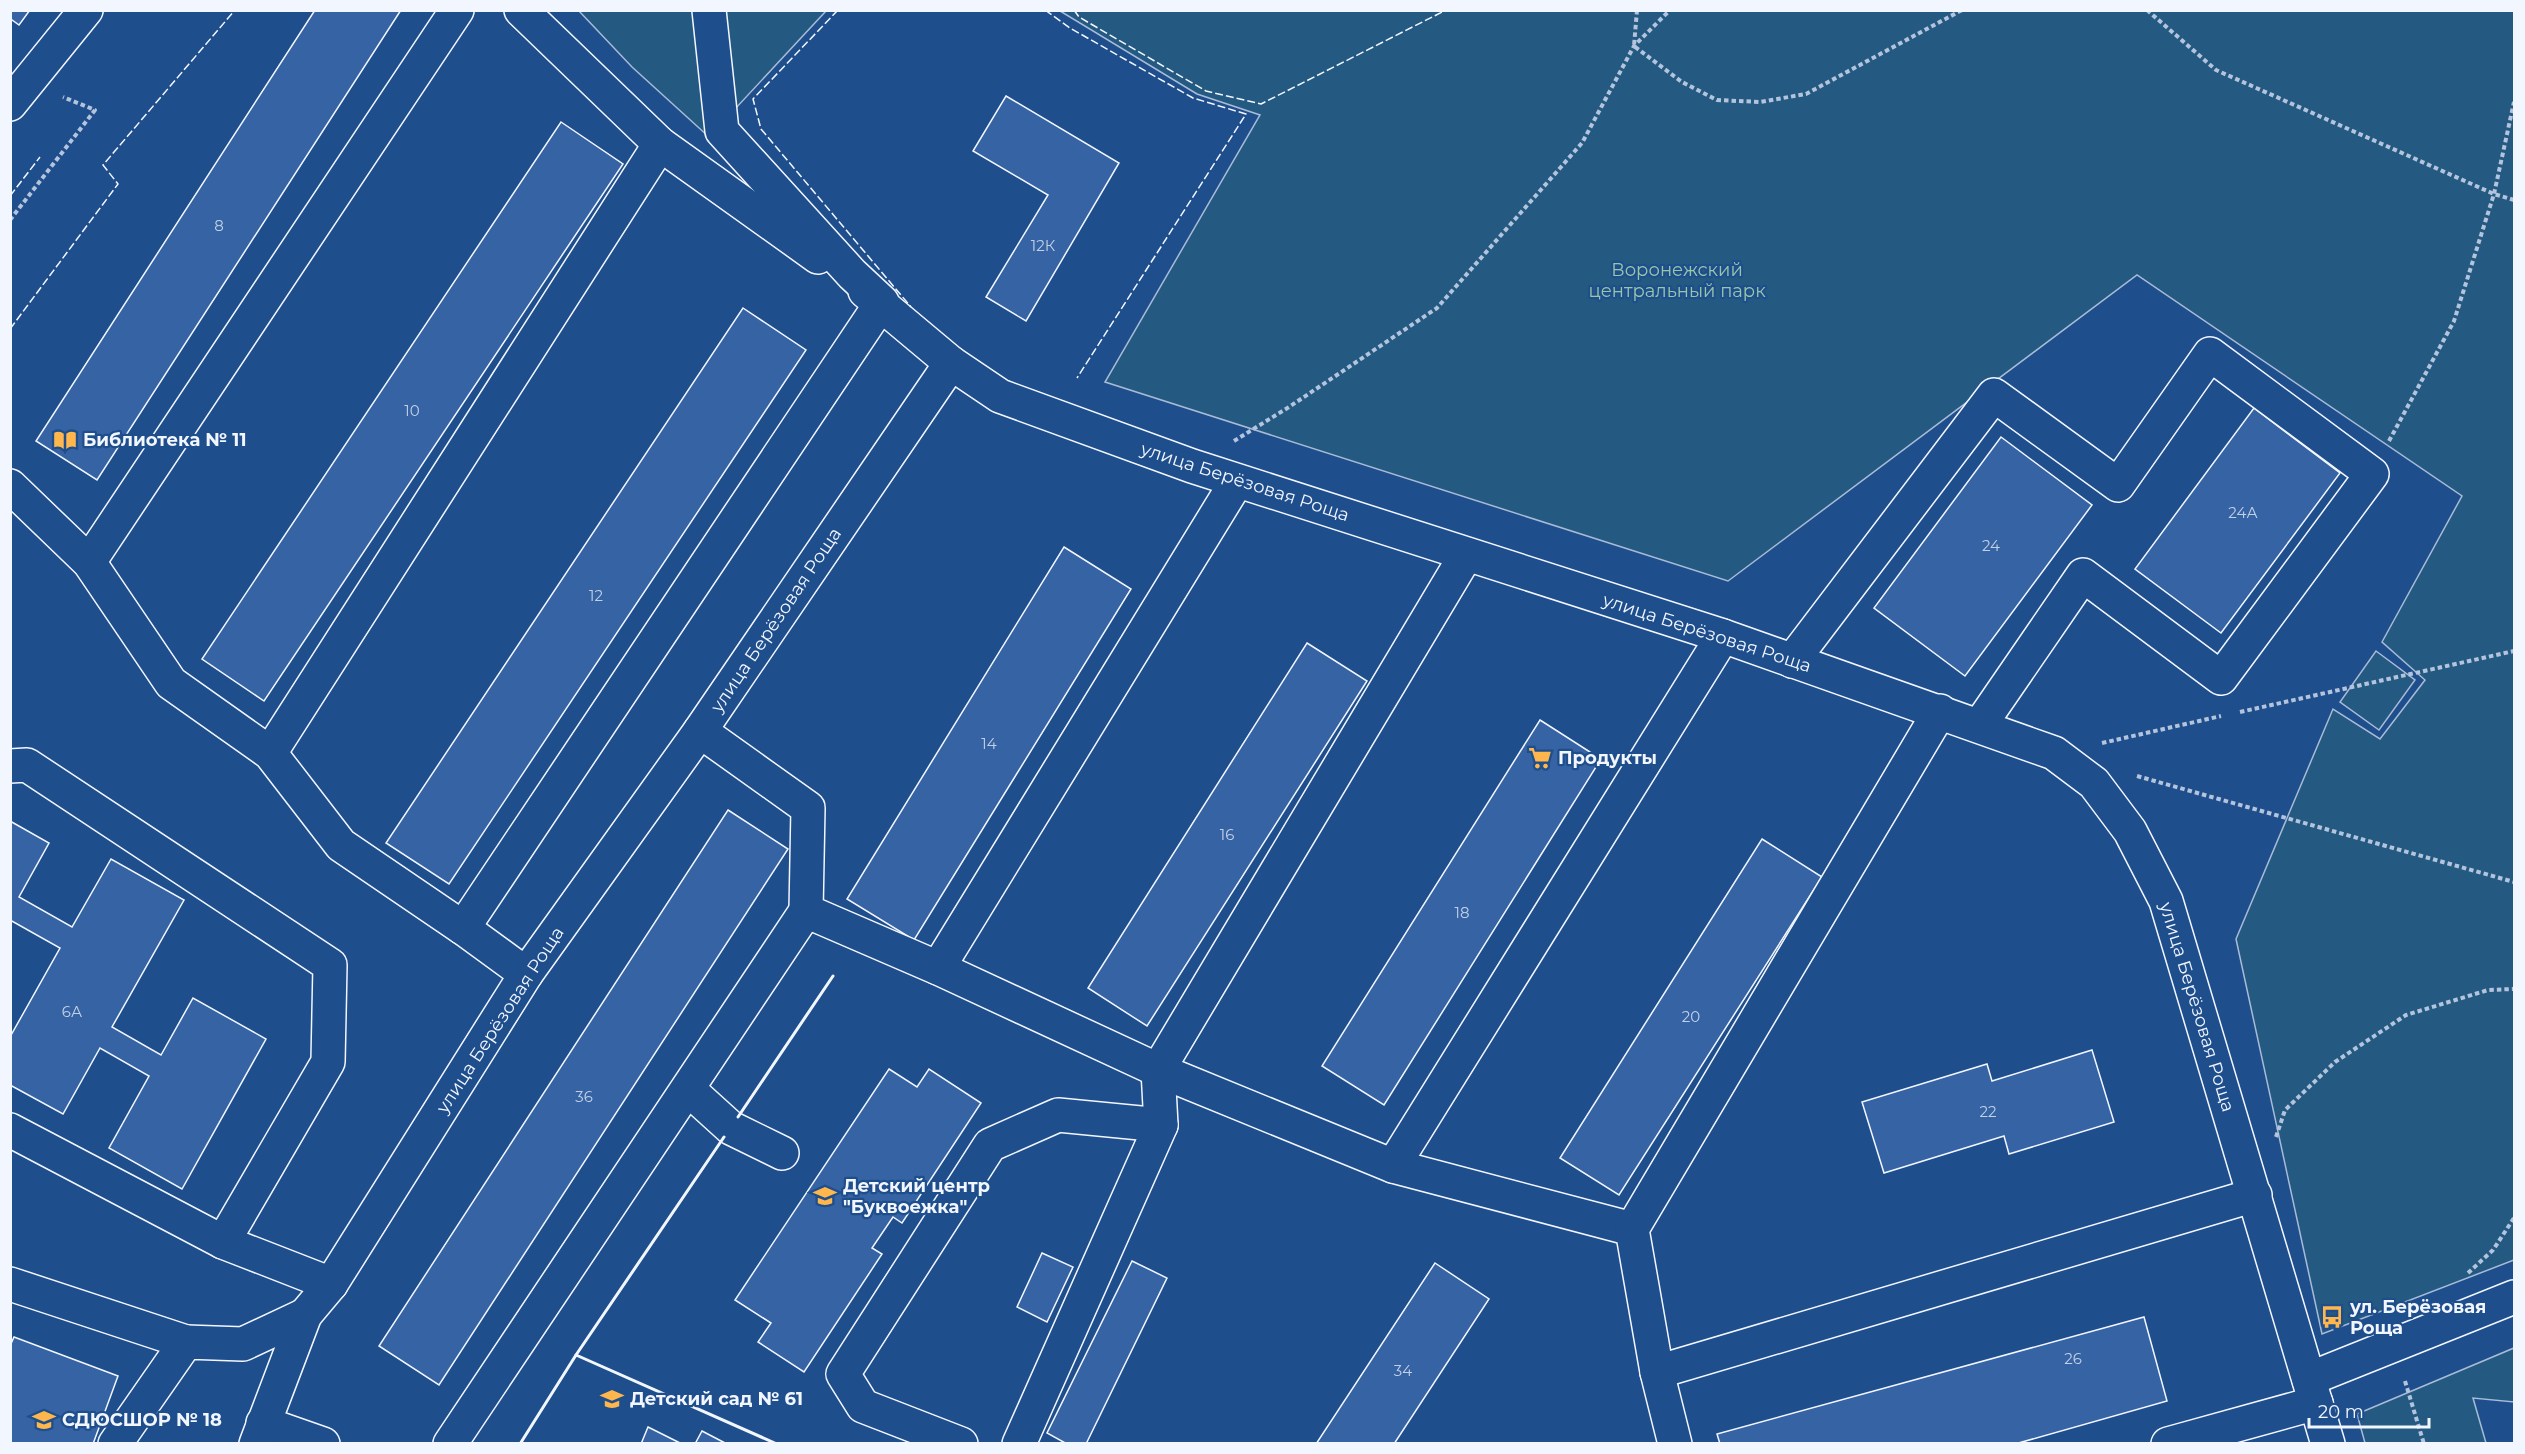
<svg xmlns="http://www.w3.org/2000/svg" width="2525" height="1454" font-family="Montserrat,sans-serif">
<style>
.green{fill:#245a82;stroke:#a8bbd7;stroke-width:1.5}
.building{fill:#3563a3;stroke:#f2f6ff;stroke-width:1.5}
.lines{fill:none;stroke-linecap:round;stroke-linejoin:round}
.minor-casing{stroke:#f2f6ff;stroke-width:36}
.path{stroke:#b3c4dc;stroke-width:4;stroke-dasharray:4.5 3;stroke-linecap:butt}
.minor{stroke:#1f4e8c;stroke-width:33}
.fence{stroke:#f2f6ff;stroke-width:1.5;stroke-dasharray:8 3;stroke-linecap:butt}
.wall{stroke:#f2f6ff;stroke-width:3}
.labels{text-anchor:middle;stroke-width:4.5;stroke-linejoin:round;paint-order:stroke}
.number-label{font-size:15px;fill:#c3d1e8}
.park-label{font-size:18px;fill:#97c8a6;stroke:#1f4e8c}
.poi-label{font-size:18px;font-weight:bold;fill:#f2f6ff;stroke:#1f4e8c;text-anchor:start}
.street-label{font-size:18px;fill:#f2f6ff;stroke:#1f4e8c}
</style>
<rect width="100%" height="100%" fill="#1f4e8c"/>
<g class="green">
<path d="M579 11H826L709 137 632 67Z"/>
<path d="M1060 11H2514V1260L2322 1334 2236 939 2333 709 2380 739 2425 680 2382 642 2462 496 2137 275 1728 581 1105 382 1260 115 1197 94Z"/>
<path d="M2376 651 2415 680 2379 730 2340 702Z"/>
<path d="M2514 1348V1402L2473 1398 2486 1443H2365L2357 1414Z"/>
</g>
<g class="building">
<path d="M10 10H30L19 25 12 20 10 22Z"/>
<path d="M315 10H401L97 480 36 441Z"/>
<path d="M1006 96 1119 163 1026 321 986 297 1048 195 973 151Z"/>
<path d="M561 122 623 164 264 701 202 659Z"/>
<path d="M743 308 806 350 449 884 386 843Z"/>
<path d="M2254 408 2340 473 2221 633 2135 569Z"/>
<path d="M2001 437 2092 505 1965 676 1874 608Z"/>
<path d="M1064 547 1131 589 914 940 847 899Z"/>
<path d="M1307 643 1367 681 1147 1026 1088 988Z"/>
<path d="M1540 720 1601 759 1384 1105 1322 1066Z"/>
<path d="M728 810 788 849 439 1385 379 1346Z"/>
<path d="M10 821 49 843 19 897 72 927 111 859 184 900 112 1027 161 1055 193 998 266 1039 182 1189 109 1148 149 1076 100 1048 63 1114 10 1085V1037L60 948 10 920Z"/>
<path d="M1762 839 1822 877 1619 1195 1560 1158Z"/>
<path d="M2092 1050 2114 1122 2009 1154 2004 1136 1884 1173 1862 1102 1987 1064 1992 1081Z"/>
<path d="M889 1069 917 1087 929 1069 981 1103 902 1223 893 1217 872 1248 882 1254 804 1372 758 1342 771 1323 735 1300Z"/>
<path d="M1042 1253 1073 1267 1047 1322 1017 1307Z"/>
<path d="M1132 1261 1167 1278 1086 1444H1067L1047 1433Z"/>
<path d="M1435 1263 1489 1299 1394 1444H1316Z"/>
<path d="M2144 1317 2167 1401 2015 1444H1720L1717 1434Z"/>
<path d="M14 1337 118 1376 93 1444H10V1346Z"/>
<path d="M648 1427 682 1444H641Z"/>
<path d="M702 1431 727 1444H695Z"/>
</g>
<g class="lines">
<g class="minor-casing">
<g id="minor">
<path d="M521 10 660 144 818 257"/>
<path d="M10 104 86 10"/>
<path d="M865 291 951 363"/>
<path d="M10 486 89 562 171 683 270 753 341 845 463 928 526 974"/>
<path d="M89 562 457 10"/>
<path d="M1792 661 1994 395 2118 485 2210 354 2372 474 2221 678 2083 575 1980 725"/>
<path d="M700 731 808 808 806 911 938 968 1158 1070 1393 1166 1632 1229"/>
<path d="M270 753 660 144"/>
<path d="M10 766 27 765 330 965 328 1062 223 1242"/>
<path d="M463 928 882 302 852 274 722 131 709 10"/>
<path d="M938 968 1237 481"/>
<path d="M688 1089 731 1128 782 1153"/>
<path d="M10 1130 223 1242 331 1284"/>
<path d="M1393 1166 1723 636"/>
<path d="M10 1284 186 1342"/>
<path d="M1657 1372 2255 1195"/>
<path d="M2309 1379 2514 1297"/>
<path d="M263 1423 323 1444"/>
<path d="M115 1444 186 1342 243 1344 305 1315"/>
<path d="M256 1444 305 1315 331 1284 526 974 700 731 951 363 1000 396 1192 466 1723 636 2054 753 2094 783 2130 831 2166 901 2328 1444"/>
<path d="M450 1444 806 911"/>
<path d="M961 1444 863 1406 843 1374 990 1145 1058 1115 1161 1125"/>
<path d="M1019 1444 1161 1125 1158 1070 1466 555"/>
<path d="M1675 1444 1657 1372 1632 1229 1940 711"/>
<path d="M2168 1444 2316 1403"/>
</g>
</g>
<g class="path">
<path d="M1637 10 1634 46 1682 82 1717 100 1760 102 1806 94 1962 10"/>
<path d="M2147 10 2216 70 2494 194 2514 200"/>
<path d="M10 220 95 110 63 97"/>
<path d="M1234 441 1289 407 1437 308 1582 143 1634 46 1670 10"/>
<path d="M2389 441 2454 321 2494 194 2514 102"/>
<path d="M2240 712 2514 651"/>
<path d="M2102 743 2221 716"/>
<path d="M2137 776 2514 882"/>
<path d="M2276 1137 2285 1110 2335 1062 2406 1015 2488 990 2514 989"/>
<path d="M2468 1273 2493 1250 2514 1218"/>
<path d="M2405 1381 2424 1444"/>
</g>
<use href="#minor" class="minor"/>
<g class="fence">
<path d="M838 10 753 99 761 129 911 307"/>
<path d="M1045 10 1070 28 1193 98 1246 114 1077 378"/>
<path d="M1074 10 1079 17 1206 91 1261 104 1446 10"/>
<path d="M10 196 40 157"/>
<path d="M10 329 118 184 103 165 235 10"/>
</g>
<g class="wall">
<path d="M738 1117 833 976"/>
<path d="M576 1355 724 1137"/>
<path d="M520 1444 576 1355 777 1444"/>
</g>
</g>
<defs>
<g id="library-bare" transform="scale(1.8)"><path d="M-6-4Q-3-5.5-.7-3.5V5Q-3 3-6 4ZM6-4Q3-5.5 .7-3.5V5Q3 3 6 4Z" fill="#ffb74d" stroke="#1f4e8c" stroke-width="2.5" paint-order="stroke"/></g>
<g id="supermarket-bare" transform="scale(1.8)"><path d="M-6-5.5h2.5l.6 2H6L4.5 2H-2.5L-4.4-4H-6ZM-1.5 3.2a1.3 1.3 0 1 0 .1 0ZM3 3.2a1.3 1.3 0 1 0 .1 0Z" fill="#ffb74d" stroke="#1f4e8c" stroke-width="2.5" paint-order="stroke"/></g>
<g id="school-bare" transform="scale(1.8)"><path d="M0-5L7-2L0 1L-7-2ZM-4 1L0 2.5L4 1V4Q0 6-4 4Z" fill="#ffb74d" stroke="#1f4e8c" stroke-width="2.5" paint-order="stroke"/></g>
<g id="bus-bare" transform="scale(1.8)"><path d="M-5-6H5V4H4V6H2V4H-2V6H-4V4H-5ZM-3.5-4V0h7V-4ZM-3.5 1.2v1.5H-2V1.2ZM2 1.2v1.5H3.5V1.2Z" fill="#ffb74d" stroke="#1f4e8c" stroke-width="2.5" paint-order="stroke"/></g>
</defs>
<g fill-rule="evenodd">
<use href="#library-bare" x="65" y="440"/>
<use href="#supermarket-bare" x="1540" y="758"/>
<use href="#school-bare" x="825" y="1196"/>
<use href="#bus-bare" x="2332" y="1317"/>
<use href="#school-bare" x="612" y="1399"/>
<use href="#school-bare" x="44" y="1420"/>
</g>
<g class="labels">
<g class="number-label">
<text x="219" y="231">8</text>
<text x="1043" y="251">12К</text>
<text x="412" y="416">10</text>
<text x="2243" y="518">24А</text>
<text x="1991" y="551">24</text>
<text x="596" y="601">12</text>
<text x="989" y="749">14</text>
<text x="1227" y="840">16</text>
<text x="1462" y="918">18</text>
<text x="72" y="1017">6А</text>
<text x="1691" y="1022">20</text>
<text x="584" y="1102">36</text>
<text x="1988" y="1117">22</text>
<text x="2073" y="1364">26</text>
<text x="1403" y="1376">34</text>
</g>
<g class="park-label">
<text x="1677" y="276">Воронежский<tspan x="1677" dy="21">центральный парк</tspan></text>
</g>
<g class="poi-label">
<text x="83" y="446">Библиотека № 11</text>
<text x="1558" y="764">Продукты</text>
<text x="843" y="1192">Детский центр<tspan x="843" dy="21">"Буквоежка"</tspan></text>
<text x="2350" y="1313">ул. Берёзовая<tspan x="2350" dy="21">Роща</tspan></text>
<text x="630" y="1405">Детский сад № 61</text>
<text x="62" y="1426">СДЮСШОР № 18</text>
</g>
<g class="street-label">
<text transform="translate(1245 482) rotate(18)" y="6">улица Берёзовая Роща</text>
<text transform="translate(776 620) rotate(-56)" y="6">улица Берёзовая Роща</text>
<text transform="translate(1707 633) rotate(18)" y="6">улица Берёзовая Роща</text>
<text transform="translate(2197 1007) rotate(73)" y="6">улица Берёзовая Роща</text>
<text transform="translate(500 1020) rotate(-57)" y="6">улица Берёзовая Роща</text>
</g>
</g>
<rect width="2525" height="1454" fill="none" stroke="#f2f6ff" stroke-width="24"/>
<path d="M2309 1418v9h120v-9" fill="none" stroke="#f2f6ff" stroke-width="3"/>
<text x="2318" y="1418" font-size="18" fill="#f2f6ff" stroke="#1f4e8c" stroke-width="4.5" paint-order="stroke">20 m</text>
</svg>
